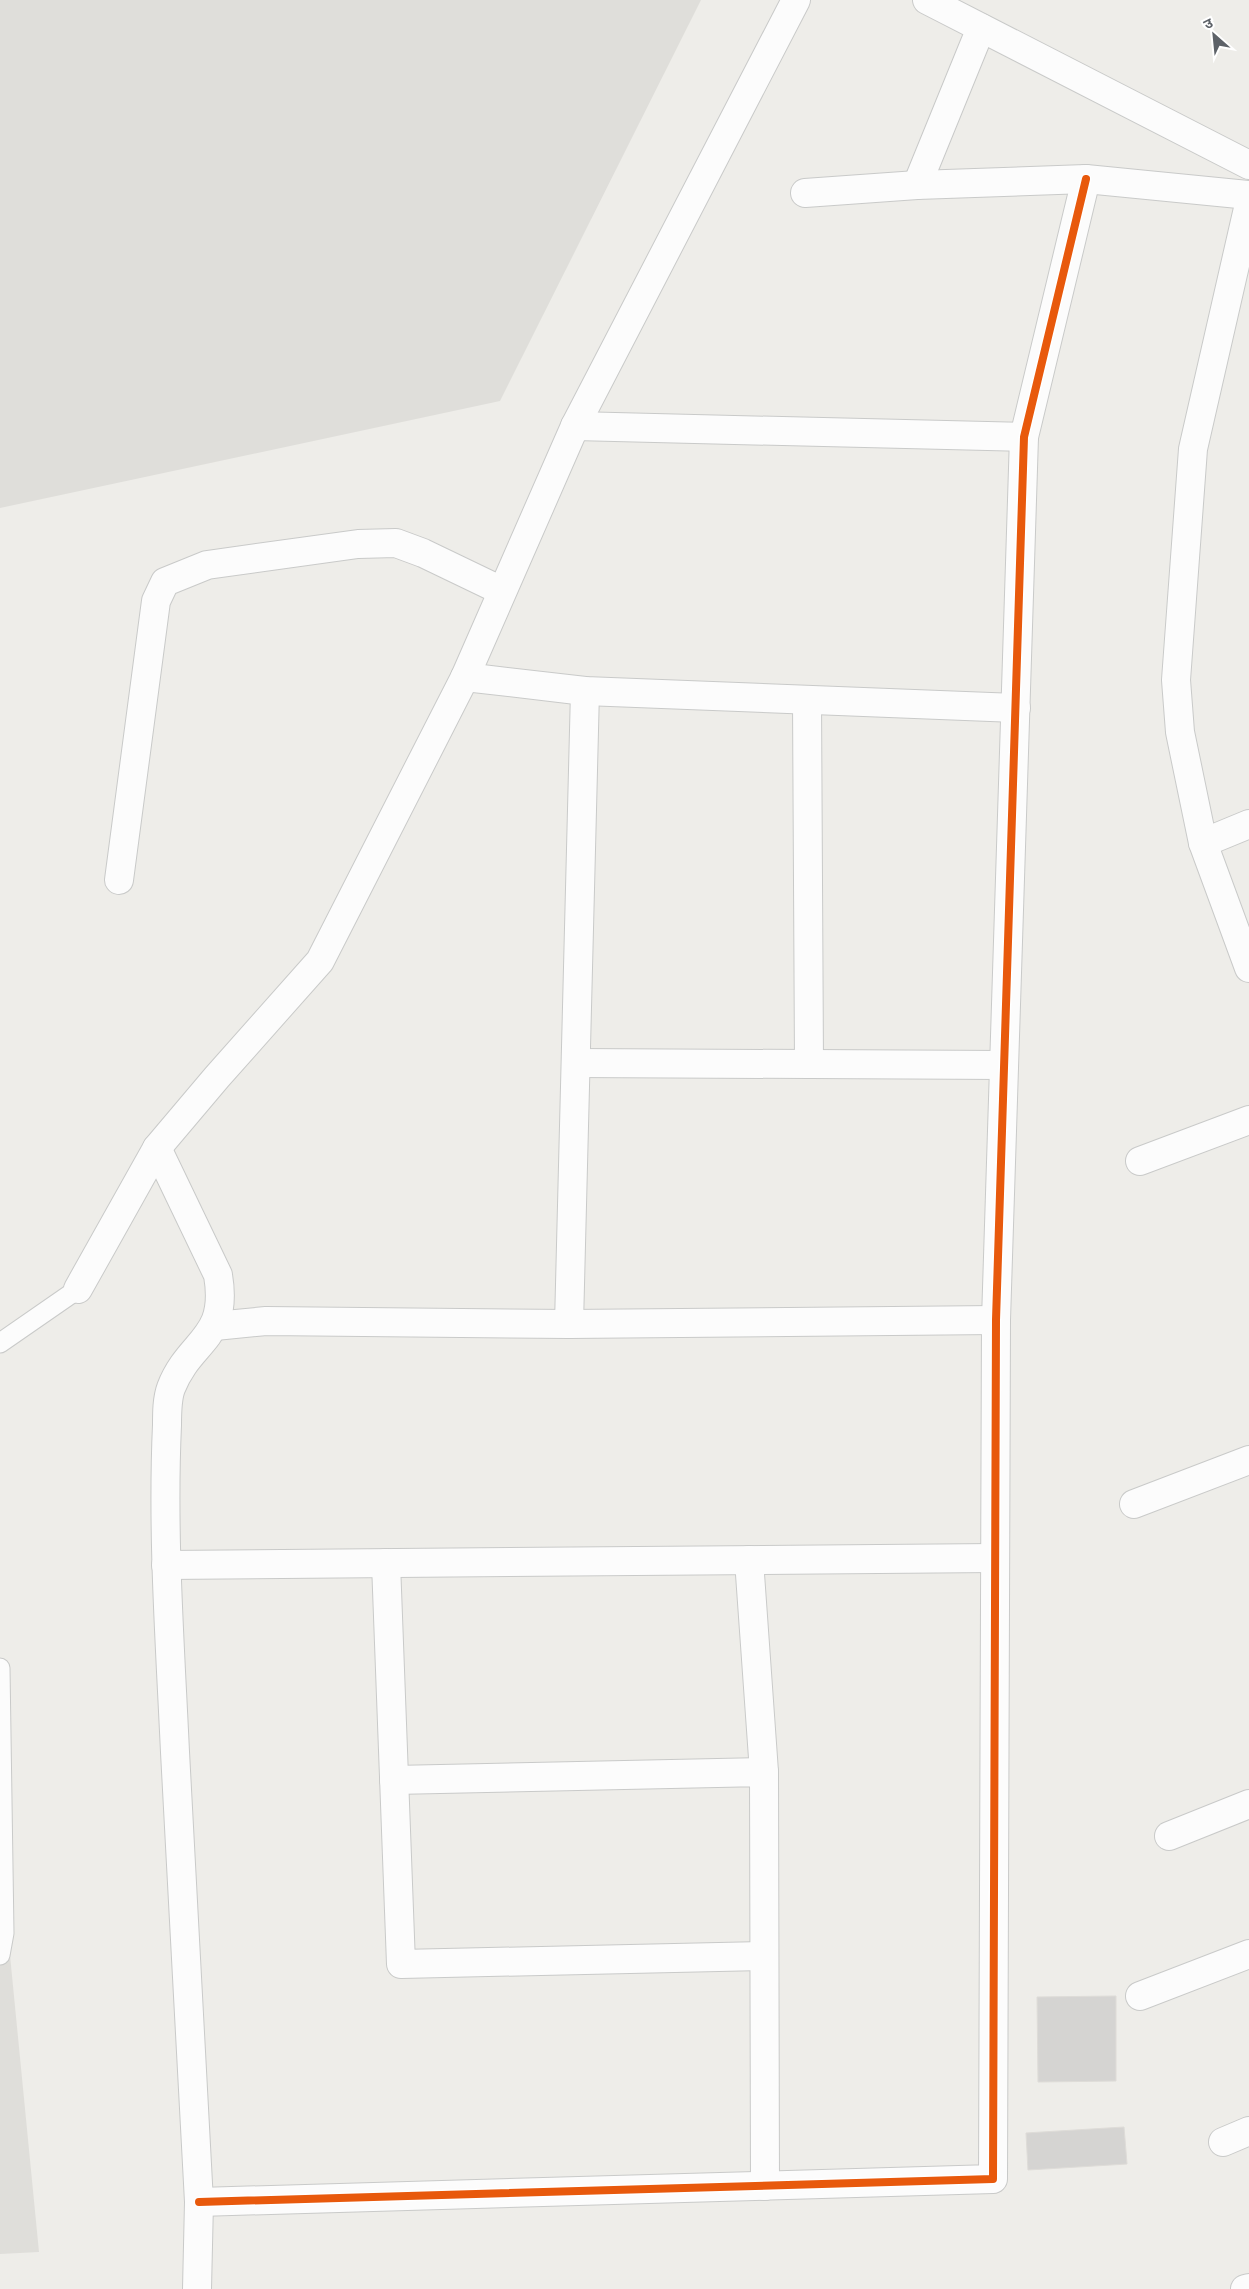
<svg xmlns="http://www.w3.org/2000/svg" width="1249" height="2289" font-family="'Nunito Sans','Noto Sans Devanagari',sans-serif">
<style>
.industrial{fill:#dfdeda}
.building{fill:#d5d4d2;stroke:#dedcd8}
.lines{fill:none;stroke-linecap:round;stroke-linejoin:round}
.service-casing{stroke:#c9cac9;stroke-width:21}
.minor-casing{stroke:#c9cac9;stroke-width:30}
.service{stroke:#fcfcfc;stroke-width:19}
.minor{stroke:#fcfcfc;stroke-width:28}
.cycleway-casing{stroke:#fff;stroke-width:11}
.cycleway{stroke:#e8590c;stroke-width:8}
</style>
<rect width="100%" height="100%" fill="#eeede9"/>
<g class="industrial">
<path d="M0 0H701L500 401 0 508Z"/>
<path d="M0 1853 39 2252 0 2254Z"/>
</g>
<g class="building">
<path d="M1116 1996V2081L1038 2082 1037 1997Z"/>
<path d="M1124 2127 1127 2164 1028 2170 1026 2133Z"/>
</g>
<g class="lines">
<g class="service-casing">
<g id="service">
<path d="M0 1343 78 1289"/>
<path d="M0 1668 4 1933 0 1955"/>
</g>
</g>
<g class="minor-casing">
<g id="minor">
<path d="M927 0 1249 165"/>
<path d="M917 185 981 28"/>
<path d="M805 193 917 185 1086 179 1249 195"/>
<path d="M1249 204 1193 449 1176 680 1180 732 1203 843 1249 968"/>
<path d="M575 426 1024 437"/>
<path d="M465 677 585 691 1016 708"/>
<path d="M807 700 809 1064"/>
<path d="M1203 843 1249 824"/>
<path d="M119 880 156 601 165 582 207 565 358 544 396 543 423 553 502 591"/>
<path d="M576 1063 1004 1065"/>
<path d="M157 1148 218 1275C229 1340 190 1339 171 1388 167 1399 167 1413 167 1425 162 1534 170 1643 175 1752 183 1902 191 2052 199 2202L197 2289"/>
<path d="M1140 1161 1249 1120"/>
<path d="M78 1289 157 1148 217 1077 320 961 465 677 575 426 796 0"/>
<path d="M569 1324 585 691"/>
<path d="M215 1326 266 1321 569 1324 996 1320"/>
<path d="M1134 1504 1249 1460"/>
<path d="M749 1560 764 1772"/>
<path d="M386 1563 401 1964 763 1956"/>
<path d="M166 1565 995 1558"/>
<path d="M394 1780 764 1772 765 2186"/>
<path d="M1169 1836 1249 1804"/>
<path d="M1140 1996 1249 1954"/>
<path d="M1223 2142 1249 2131"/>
<path d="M199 2202 993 2179 996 1320 1024 437 1086 179"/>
<path d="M1245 2289 1249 2288"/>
</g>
</g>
<use href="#service" class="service"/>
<use href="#minor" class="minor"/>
<g class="cycleway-casing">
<path id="cycleway" d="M199 2202 993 2179 996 1320 1024 437 1086 179"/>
</g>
<use href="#cycleway" class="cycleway"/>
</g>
<g transform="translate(1214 35) rotate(333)" stroke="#ffffff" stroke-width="4" paint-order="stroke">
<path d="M0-4L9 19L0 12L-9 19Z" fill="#5d6268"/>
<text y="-8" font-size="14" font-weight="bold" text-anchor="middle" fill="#5d6268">उ</text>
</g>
</svg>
